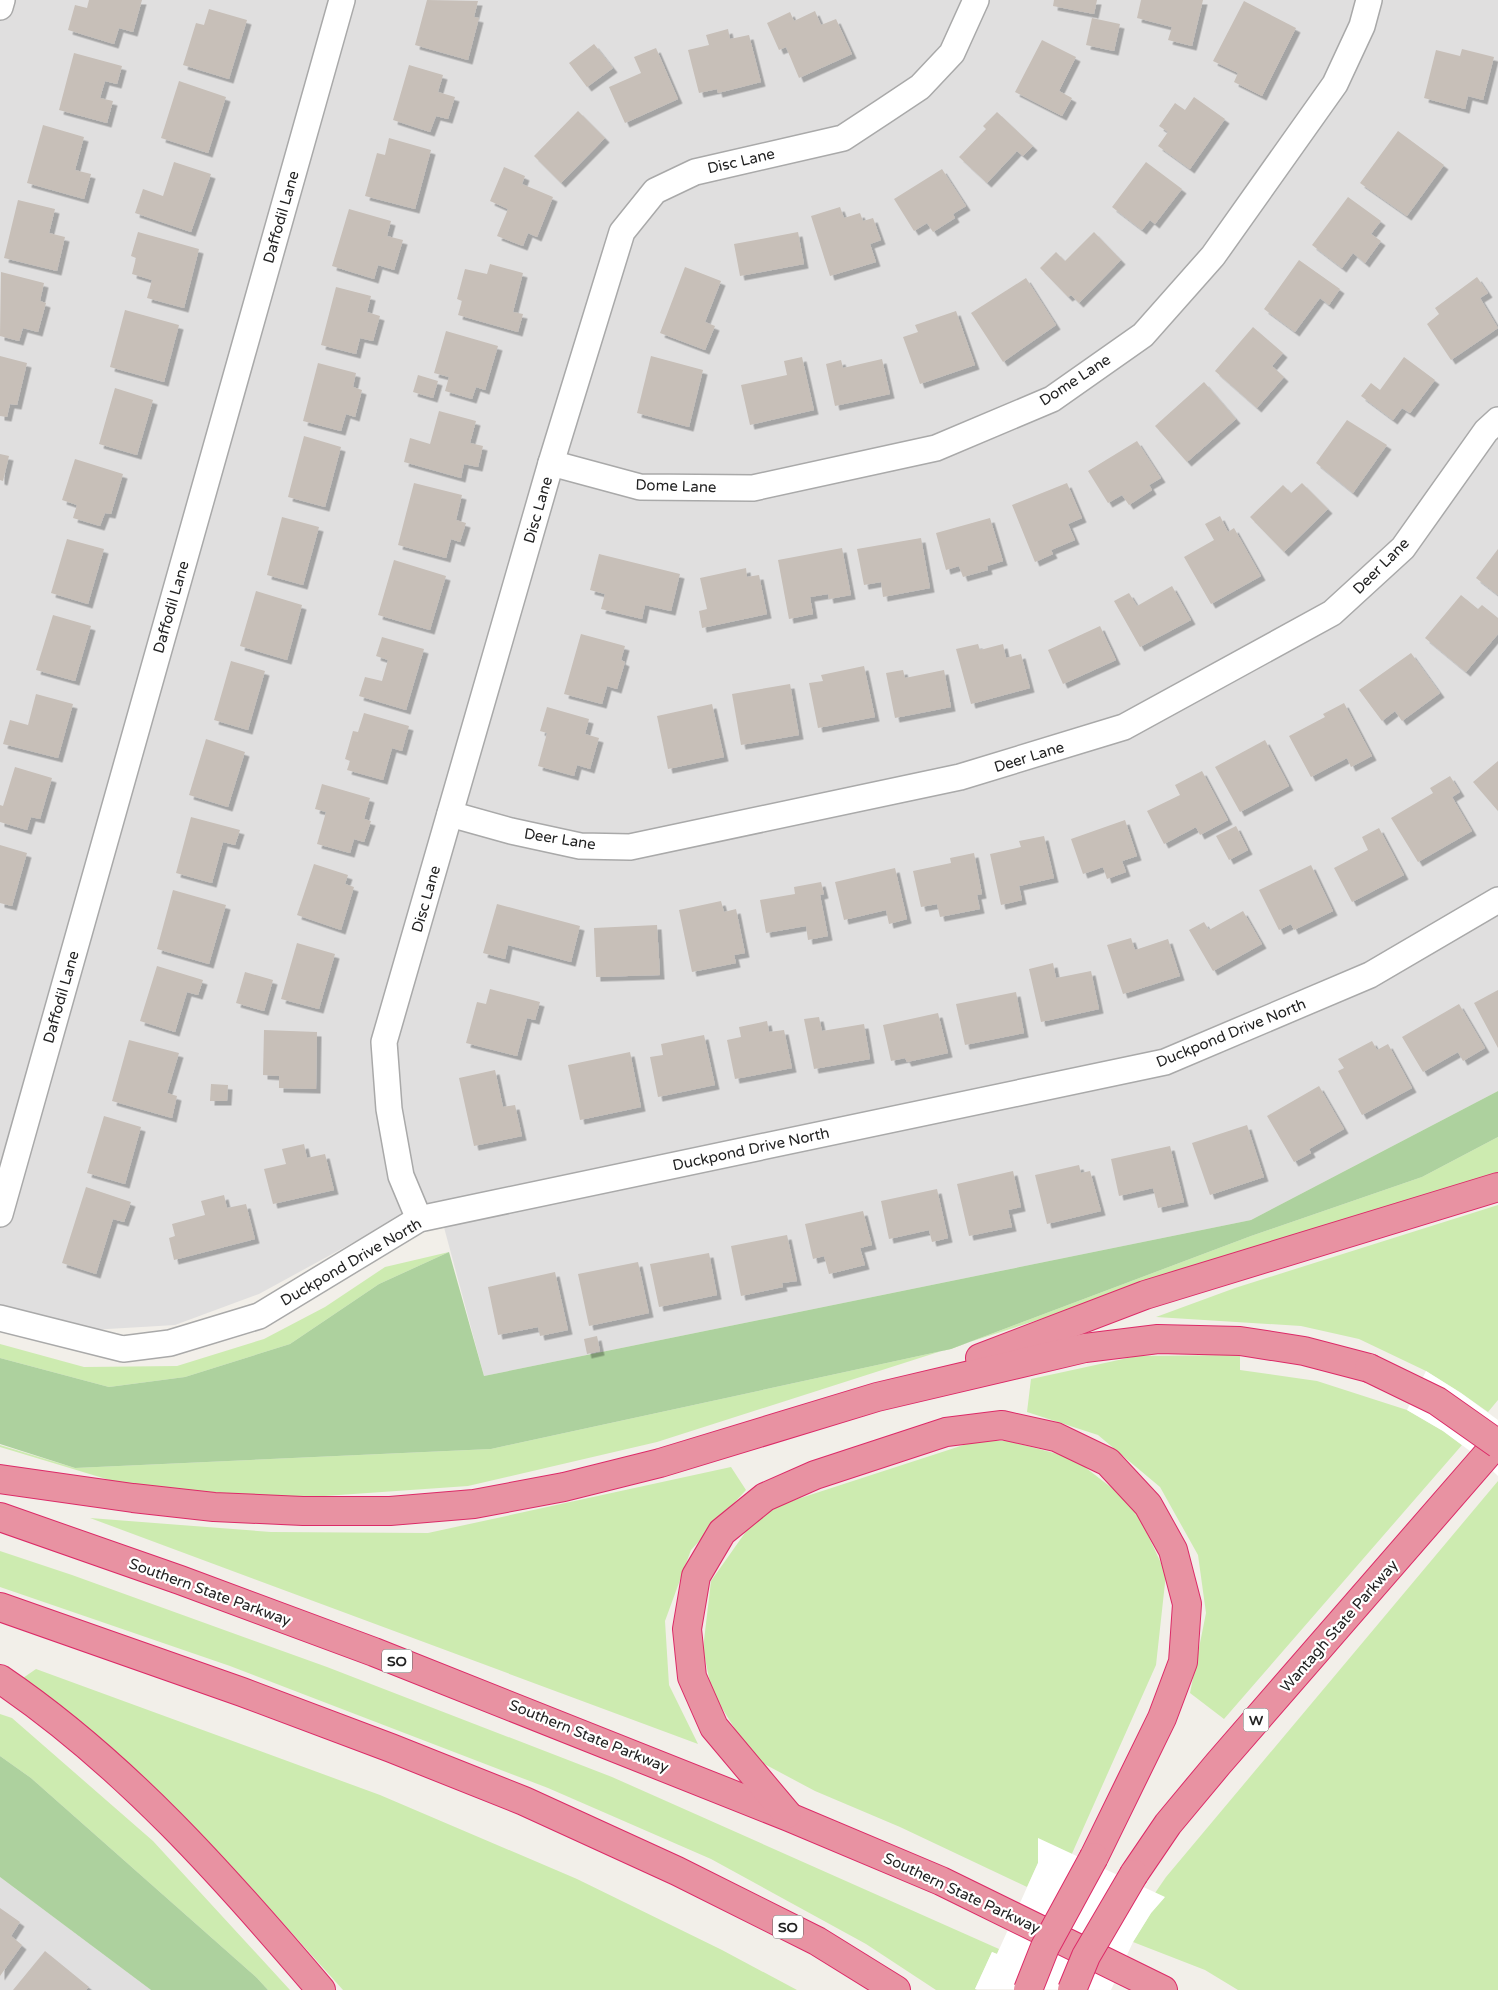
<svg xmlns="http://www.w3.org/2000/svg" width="1498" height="1990" font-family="'Varela Round',sans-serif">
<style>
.residential{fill:#e0dfdf}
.grass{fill:#cdebb0}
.forest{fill:#add19e}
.pier{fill:#fff}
.building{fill:#c7bfb8;filter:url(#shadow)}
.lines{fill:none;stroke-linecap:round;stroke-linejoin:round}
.street-casing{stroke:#a9a9a9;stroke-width:28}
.highway-casing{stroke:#dc2a67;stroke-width:30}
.street{stroke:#fff;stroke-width:25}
.highway{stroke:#e892a2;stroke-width:28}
.highway-bridge-casing{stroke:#dc2a67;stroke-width:30;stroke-linecap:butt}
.highway-bridge{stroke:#e892a2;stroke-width:28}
.labels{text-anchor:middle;stroke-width:4.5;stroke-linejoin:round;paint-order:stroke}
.shield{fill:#fff;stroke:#646464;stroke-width:1}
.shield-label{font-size:14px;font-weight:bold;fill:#222}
.street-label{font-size:15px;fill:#222;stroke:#fff}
</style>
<defs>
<filter id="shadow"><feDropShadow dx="4.5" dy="4.5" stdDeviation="0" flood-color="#0004"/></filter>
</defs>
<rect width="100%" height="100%" fill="#f2efe9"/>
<g class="residential">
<path d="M0 0H1498V1091L1251 1220 484 1376 438 1205 398 1218 259 1294 175 1325 91 1330 0 1305Z"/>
<path d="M0 1877 151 1990H0Z"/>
</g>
<g class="grass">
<path d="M1498 1137V1172L1488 1176 657 1442 468 1486 296 1498 136 1488 0 1447V1445L75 1468 491 1449 951 1349 1251 1236 1422 1177Z"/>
<path d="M1498 1205V1400L1488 1412 1461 1393 1426 1371 1359 1339 1301 1326 1156 1317 1235 1288Z"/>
<path d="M449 1252 379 1284 290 1344 185 1377 109 1387 0 1358V1344L84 1367 177 1366 264 1339 325 1307 385 1267Z"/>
<path d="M1240 1355V1370L1317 1381 1407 1410 1443 1431 1462 1445 1224 1719 1190 1693 1206 1613 1198 1555 1160 1487 1098 1435 1027 1412 1031 1379 1137 1356Z"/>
<path d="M976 1441H1008L1073 1458 1134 1505 1166 1574 1156 1665 1066 1867 1038 1863 1027 1887 900 1827 815 1791 753 1758 712 1692 703 1649 711 1581 747 1530 773 1507Z"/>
<path d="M731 1467 746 1490 691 1550 665 1621 669 1685 698 1744 90 1518 271 1532 428 1533Z"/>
<path d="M1498 1481V1990H1238L1205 1970 1133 1942 1151 1913 1164 1898 1155 1893 1166 1877Z"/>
<path d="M0 1551 72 1575 327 1667 612 1777 999 1949 997 1954 992 1952 975 1989 977 1990H936L866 1944 711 1859 548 1788 230 1666 0 1587Z"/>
<path d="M36 1669 380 1795 577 1879 722 1950 797 1990H343L248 1884 131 1767 23 1678Z"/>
<path d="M0 1714 12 1718 153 1841 290 1990H268L257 1978 31 1778 0 1756Z"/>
</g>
<g class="forest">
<path d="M1498 1091V1137L1422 1177 1251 1236 951 1349 491 1449 75 1468 0 1444V1358L109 1387 185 1377 290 1344 379 1284 449 1252 484 1376 1251 1220Z"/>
<path d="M0 1756 31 1778 257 1978 268 1990H151L0 1877Z"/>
</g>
<g class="pier">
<path d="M1426 1371 1461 1393 1498 1420V1476L1478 1457 1443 1431 1407 1410Z"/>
<path d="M1038 1838 1165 1897 1151 1913 1133 1942 1111 1990 975 1989 992 1952 997 1954 1038 1863Z"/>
</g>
<g class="building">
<path d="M89 0H142L133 32 119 28 114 44 68 30 75 5 87 8Z"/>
<path d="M427 0 478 1 474 17 479 18 468 60 415 45Z"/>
<path d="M1054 0H1097L1094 14 1053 6Z"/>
<path d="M1141 0H1203L1192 46 1168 40 1172 27 1137 18Z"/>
<path d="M1244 1 1296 28 1262 96 1234 82 1238 73 1213 61Z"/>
<path d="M209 9 247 20 229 79 183 65 196 23 204 25Z"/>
<path d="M815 11 821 25 836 19 852 54 799 78 786 47 779 50 767 23 790 12 794 21Z"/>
<path d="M1092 18 1120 24 1114 51 1086 45Z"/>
<path d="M728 29 730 39 749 35 761 82 718 93 717 89 699 93 688 50 709 45 706 35Z"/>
<path d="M1042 40 1076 57 1059 91 1072 98 1062 116 1015 92Z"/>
<path d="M594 44 613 68 587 87 569 63Z"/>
<path d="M656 48 678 99 625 123 609 87 641 73 634 57Z"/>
<path d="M1462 49 1494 57 1483 100 1468 96 1465 109 1424 98 1436 50 1460 56Z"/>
<path d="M74 53 122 66 117 84 105 81 100 98 113 101 107 123 59 110Z"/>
<path d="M409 65 443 75 438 92 455 97 448 119 436 116 430 132 393 120Z"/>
<path d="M179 81 226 97 208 153 161 138Z"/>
<path d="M1194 97 1225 119 1190 169 1158 146 1168 132 1159 126 1175 103 1185 110Z"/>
<path d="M578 111 605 138 561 183 534 156Z"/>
<path d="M997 112 1033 146 1023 156 1017 151 987 183 959 157 986 129 983 126Z"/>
<path d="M43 125 84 137 75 170 91 174 84 199 27 183Z"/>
<path d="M1398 131 1444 165 1407 216 1360 183Z"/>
<path d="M389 138 431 150 415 209 365 196 377 153 385 155Z"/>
<path d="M174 162 211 174 191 232 135 213 143 189 163 196Z"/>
<path d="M1146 162 1182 189 1155 224 1150 220 1142 230 1112 207Z"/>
<path d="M504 167 525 176 522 184 553 197 537 237 528 233 523 246 497 236 508 209 490 201Z"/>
<path d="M942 169 966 206 953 214 955 218 933 232 927 223 914 231 894 199Z"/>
<path d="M1348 197 1381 221 1371 234 1381 241 1365 263 1353 253 1342 268 1312 245Z"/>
<path d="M18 200 55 209 49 233 65 237 57 271 4 258Z"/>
<path d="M840 207 844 218 860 213 863 221 873 218 881 240 870 244 876 262 830 276 811 216Z"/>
<path d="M349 209 391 221 387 236 403 240 394 270 378 265 374 279 332 266Z"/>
<path d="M138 232 199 249 184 308 147 298 152 280 132 274 136 258 131 256Z"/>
<path d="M798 232 804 264 740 276 734 244Z"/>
<path d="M1094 232 1121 260 1079 303 1071 295 1068 297 1040 268 1056 252 1065 261Z"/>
<path d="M1299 260 1340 289 1329 305 1320 298 1295 332 1264 309Z"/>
<path d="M490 264 523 273 513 312 523 314 518 332 458 315 462 301 457 299 465 269 487 274Z"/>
<path d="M685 267 721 281 705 322 715 326 705 350 660 333Z"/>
<path d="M1 272 44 283 40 301 46 303 38 332 23 328 19 341 0 336Z"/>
<path d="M1477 277 1488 293 1480 298 1498 328 1451 360 1427 324 1439 314 1435 308Z"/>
<path d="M1026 278 1056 325 1003 362 971 313Z"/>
<path d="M336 287 371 296 367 312 380 316 373 341 360 338 356 354 321 345Z"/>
<path d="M125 310 179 325 164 382 110 367Z"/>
<path d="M956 311 975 365 920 384 903 337 918 332 915 325Z"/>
<path d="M1253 327 1283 353 1272 366 1284 377 1257 408 1215 371Z"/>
<path d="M446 331 498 346 485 390 476 387 472 399 445 391 449 377 434 373Z"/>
<path d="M0 356 27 363 17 405 10 404 7 417 0 416Z"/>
<path d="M651 356 703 370 689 427 637 413Z"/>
<path d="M802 357 814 410 750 425 741 385 787 375 784 361Z"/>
<path d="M1404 357 1435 380 1410 413 1402 408 1393 420 1361 396 1371 383 1380 390Z"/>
<path d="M882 359 890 394 835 406 826 364 841 360 843 368Z"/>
<path d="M318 363 356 373 353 387 362 390 355 417 346 414 341 431 303 421Z"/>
<path d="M418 375 438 381 433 398 413 392Z"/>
<path d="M1204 382 1236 419 1187 462 1155 426Z"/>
<path d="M115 388 153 400 137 455 99 444Z"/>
<path d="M439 411 476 421 470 443 483 446 478 467 464 464 461 478 404 462 410 438 430 444Z"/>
<path d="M1347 420 1387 445 1353 493 1316 463Z"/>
<path d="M304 436 341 447 325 507 288 497Z"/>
<path d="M1137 441 1161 478 1149 485 1152 490 1129 505 1122 495 1108 503 1088 471Z"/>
<path d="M0 454 9 456 3 481 0 480Z"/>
<path d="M75 459 123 474 111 514 105 513 100 526 73 518 77 505 62 500Z"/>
<path d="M414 483 462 495 456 520 466 523 460 542 451 539 446 558 398 545Z"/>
<path d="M1067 483 1082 518 1068 524 1075 540 1051 550 1053 554 1035 562 1012 505Z"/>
<path d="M1302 483 1328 509 1284 552 1250 517 1283 485 1291 493Z"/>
<path d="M1220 516 1228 532 1234 528 1261 576 1211 604 1184 557 1214 540 1205 524Z"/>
<path d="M282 517 319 527 303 585 267 575Z"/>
<path d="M990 518 1003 561 987 566 988 570 963 577 959 566 946 570 936 533Z"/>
<path d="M921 538 930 588 883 597 881 582 864 585 857 549Z"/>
<path d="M67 539 104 549 88 604 51 593Z"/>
<path d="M842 548 851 595 829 599 828 594 810 597 813 614 789 619 778 560Z"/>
<path d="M1498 549V595L1476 578Z"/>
<path d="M599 554 680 574 671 611 645 605 642 619 601 609 605 594 590 590Z"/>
<path d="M394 560 446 576 430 630 378 615Z"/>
<path d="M746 568 747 577 759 575 767 614 702 628 699 611 707 609 700 578Z"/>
<path d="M1172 586 1191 620 1140 647 1114 601 1129 593 1137 606Z"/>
<path d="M256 591 302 605 287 660 240 646Z"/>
<path d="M1461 595 1478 609 1482 605 1498 618V634L1466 672 1425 638Z"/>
<path d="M53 615 91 626 75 681 36 670Z"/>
<path d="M1100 626 1116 660 1063 684 1048 650Z"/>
<path d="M581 634 625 646 621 660 625 662 617 689 607 686 602 704 564 694Z"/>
<path d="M382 637 424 649 406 710 359 696 365 677 382 681 388 660 376 656Z"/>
<path d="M978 644 980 650 1003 644 1006 658 1021 654 1030 688 971 704 956 649Z"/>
<path d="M1411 653 1440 693 1402 721 1395 711 1382 721 1359 690Z"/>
<path d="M231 661 265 671 248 730 214 720Z"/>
<path d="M864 666 875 717 818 728 809 683 823 681 821 675Z"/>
<path d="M903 670 905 678 944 670 951 707 895 718 886 673Z"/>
<path d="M790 684 799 735 741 745 732 694Z"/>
<path d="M36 694 73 704 58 758 3 744 10 720 28 725Z"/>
<path d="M1344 703 1372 756 1351 767 1347 758 1311 777 1289 736 1325 717 1323 714Z"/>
<path d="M712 704 724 757 668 769 657 716Z"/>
<path d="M547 707 589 719 585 734 599 738 590 769 577 765 574 776 538 766 547 733 540 731Z"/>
<path d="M364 713 409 726 402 751 392 748 383 780 347 770 350 761 345 759 353 731 358 732Z"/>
<path d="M206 739 245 752 228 807 189 795Z"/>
<path d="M1265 740 1289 786 1240 812 1215 767Z"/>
<path d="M1498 761V811L1473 782Z"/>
<path d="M15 767 52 778 40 819 31 817 27 830 0 822V805L3 806Z"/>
<path d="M1202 771 1228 820 1200 835 1196 827 1164 844 1147 811 1180 795 1175 785Z"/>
<path d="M1450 776 1460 792 1452 797 1472 831 1418 862 1391 818 1433 793 1430 788Z"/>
<path d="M322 784 370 798 364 819 371 821 364 842 354 839 350 853 317 844 326 812 315 809Z"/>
<path d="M191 817 240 830 235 845 223 842 212 883 176 873Z"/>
<path d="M1125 820 1137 856 1122 861 1126 872 1107 879 1103 867 1083 874 1071 839Z"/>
<path d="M1236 826 1248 850 1229 860 1216 836Z"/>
<path d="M1379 828 1404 875 1352 902 1334 868 1368 850 1362 837Z"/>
<path d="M1044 836 1054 878 1019 886 1022 900 1001 905 990 854 1021 847 1019 841Z"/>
<path d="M0 845 27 853 12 906 0 903Z"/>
<path d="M974 853 982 894 977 895 980 909 940 917 937 904 921 907 913 871 951 863 950 858Z"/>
<path d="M314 864 348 875 345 884 354 887 341 930 297 915Z"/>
<path d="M1311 865 1333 911 1294 930 1291 924 1279 930 1259 890Z"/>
<path d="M895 868 907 919 889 924 886 910 844 920 835 882Z"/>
<path d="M821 882 824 894 820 895 828 936 808 940 806 926 766 933 760 900 795 894 794 887Z"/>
<path d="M173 890 226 905 209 964 157 949Z"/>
<path d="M721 901 724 912 736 909 745 953 734 955 736 963 692 972 679 910Z"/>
<path d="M497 904 580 926 571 962 508 945 505 959 483 953Z"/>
<path d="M1243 911 1262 944 1213 971 1189 930 1204 922 1209 930Z"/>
<path d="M657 925 660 975 596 977 594 928Z"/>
<path d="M1131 938 1135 950 1168 939 1180 976 1123 994 1107 945Z"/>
<path d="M297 943 335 954 319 1009 281 999Z"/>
<path d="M1053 963 1056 978 1091 971 1099 1009 1041 1022 1029 969Z"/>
<path d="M157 966 203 980 198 995 187 992 175 1032 140 1021Z"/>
<path d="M245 972 273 980 264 1011 236 1003Z"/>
<path d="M490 989 540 1002 535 1020 527 1018 517 1056 466 1043 477 1002 486 1004Z"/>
<path d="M1498 990V1048L1474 1003Z"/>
<path d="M1016 992 1024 1033 965 1045 956 1004Z"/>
<path d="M1459 1004 1485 1048 1463 1061 1458 1052 1423 1072 1402 1037Z"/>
<path d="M938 1013 948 1053 907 1062 905 1058 891 1061 883 1025Z"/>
<path d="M819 1017 822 1031 864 1024 870 1059 814 1069 804 1019Z"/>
<path d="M767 1021 769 1032 784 1030 792 1068 735 1079 727 1040 741 1037 739 1027Z"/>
<path d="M264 1030 317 1032 316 1089 279 1088V1076L263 1075Z"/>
<path d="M704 1035 715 1085 658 1097 650 1057 663 1055 661 1044Z"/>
<path d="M129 1040 179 1053 167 1093 177 1096 172 1118 112 1101Z"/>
<path d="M1372 1041 1377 1050 1388 1044 1412 1088 1362 1115 1338 1071 1344 1068 1338 1059Z"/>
<path d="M630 1052 641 1107 580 1120 568 1065Z"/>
<path d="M495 1070 503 1107 515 1105 522 1136 474 1146 459 1078Z"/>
<path d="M211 1084 228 1085 227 1101H210Z"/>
<path d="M1319 1086 1344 1129 1309 1149 1311 1153 1294 1162 1267 1116Z"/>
<path d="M104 1116 141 1127 125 1184 87 1173Z"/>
<path d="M1247 1125 1264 1177 1210 1195 1192 1143Z"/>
<path d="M304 1144 307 1158 325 1154 334 1190 273 1204 264 1169 286 1164 282 1149Z"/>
<path d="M1170 1146 1184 1202 1158 1208 1153 1188 1119 1196 1111 1159Z"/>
<path d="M1079 1165 1081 1173 1090 1171 1101 1211 1047 1224 1035 1175Z"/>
<path d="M1013 1171 1021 1207 1008 1210 1012 1227 969 1236 957 1184Z"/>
<path d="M86 1187 131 1202 124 1222 113 1219 96 1274 62 1263Z"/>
<path d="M937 1189 948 1238 932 1242 929 1230 889 1239 881 1201Z"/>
<path d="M224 1195 227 1208 246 1204 255 1239 174 1260 169 1238 175 1236 172 1224 205 1215 201 1201Z"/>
<path d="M863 1211 872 1245 860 1248 865 1265 829 1274 824 1256 813 1259 805 1224Z"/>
<path d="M787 1235 797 1281 782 1283 783 1287 741 1296 731 1246Z"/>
<path d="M709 1253 717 1295 659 1307 650 1264Z"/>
<path d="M638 1262 649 1313 589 1326 578 1274Z"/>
<path d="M555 1272 568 1330 540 1336 538 1327 498 1335 488 1287Z"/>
<path d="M597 1336 600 1351 587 1354 584 1339Z"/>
<path d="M0 1908 20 1922 11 1936 22 1945 0 1976Z"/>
<path d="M45 1951 89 1987 86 1990H13Z"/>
</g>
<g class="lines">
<g class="street-casing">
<g id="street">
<path d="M0 7 2 0"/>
<path d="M551 463 640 487 753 488 936 448 1052 399 1143 335 1213 256 1335 84 1362 26 1369 0"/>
<path d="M450 814 511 831 580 846 630 847 960 777 1124 727 1332 613 1403 548 1486 431 1498 420"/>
<path d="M0 1214 342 0"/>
<path d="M419 1219 401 1176 389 1109 384 1042 551 463 622 232 655 191 695 172 843 138 884 111 920 87 952 53 976 0"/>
<path d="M0 1318 123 1349 170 1343 259 1316 419 1219 1165 1062 1370 975 1498 900"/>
</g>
</g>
<g class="highway-casing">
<g id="highway">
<path d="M980 1358 1145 1295 1498 1187"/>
<path d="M0 1479 133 1498 214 1507 303 1511H390L474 1504 564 1487 660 1463 877 1397 1085 1348 1158 1339 1240 1341 1304 1351 1369 1368"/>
<path d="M0 1517 180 1580 374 1652 789 1817 941 1881 1163 1990"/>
<path d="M0 1607 242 1692 391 1748 524 1801 677 1871 817 1941 896 1990"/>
<path d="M0 1679C124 1763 224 1876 321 1990"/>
<path d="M787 1814 714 1727 692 1677 687 1629 696 1576 722 1532 765 1497 815 1475 946 1432 1002 1425 1056 1437 1108 1462 1148 1505 1173 1550 1187 1604 1183 1662 1162 1718 1094 1857"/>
<path d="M1134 1874 1168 1824 1218 1764 1498 1442"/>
</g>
</g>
<use href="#street" class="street"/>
<use href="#highway" class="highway"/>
<g class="highway-bridge-casing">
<g id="highway-bridge">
<path d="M1369 1368 1437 1401 1498 1444"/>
<path d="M1028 1990 1045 1947 1094 1857"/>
<path d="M1072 1990 1086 1956 1134 1874"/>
</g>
</g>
<use href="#highway-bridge" class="highway-bridge"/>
</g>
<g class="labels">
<g class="shield">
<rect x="382" y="1649.5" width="30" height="23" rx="4"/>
<rect x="1243.5" y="1708.5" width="25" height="23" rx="4"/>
<rect x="773" y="1915.5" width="30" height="23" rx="4"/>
</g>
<g class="shield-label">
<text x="397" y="1666">SO</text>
<text x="1256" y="1725">W</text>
<text x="788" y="1932">SO</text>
</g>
<g class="street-label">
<text transform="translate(741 161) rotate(-13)" y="5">Disc Lane</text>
<text transform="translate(281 217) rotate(-74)" y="5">Daffodil Lane</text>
<text transform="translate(1075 380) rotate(-33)" y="5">Dome Lane</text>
<text transform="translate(676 486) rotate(2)" y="5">Dome Lane</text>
<text transform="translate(538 510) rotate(-74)" y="5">Disc Lane</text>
<text transform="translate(1381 566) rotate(-45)" y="5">Deer Lane</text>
<text transform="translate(171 607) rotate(-74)" y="5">Daffodil Lane</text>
<text transform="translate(1029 757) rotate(-17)" y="5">Deer Lane</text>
<text transform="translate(560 839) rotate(9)" y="5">Deer Lane</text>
<text transform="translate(426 899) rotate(-74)" y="5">Disc Lane</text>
<text transform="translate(61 997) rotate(-74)" y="5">Daffodil Lane</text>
<text transform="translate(1231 1033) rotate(-22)" y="5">Duckpond Drive North</text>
<text transform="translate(751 1149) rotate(-12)" y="5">Duckpond Drive North</text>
<text transform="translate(351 1262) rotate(-30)" y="5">Duckpond Drive North</text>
<text transform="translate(210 1592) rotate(20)" y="5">Southern State Parkway</text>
<text transform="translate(1339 1626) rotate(-49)" y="5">Wantagh State Parkway</text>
<text transform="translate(589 1736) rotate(22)" y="5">Southern State Parkway</text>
<text transform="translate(962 1893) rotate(25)" y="5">Southern State Parkway</text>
</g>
</g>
</svg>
